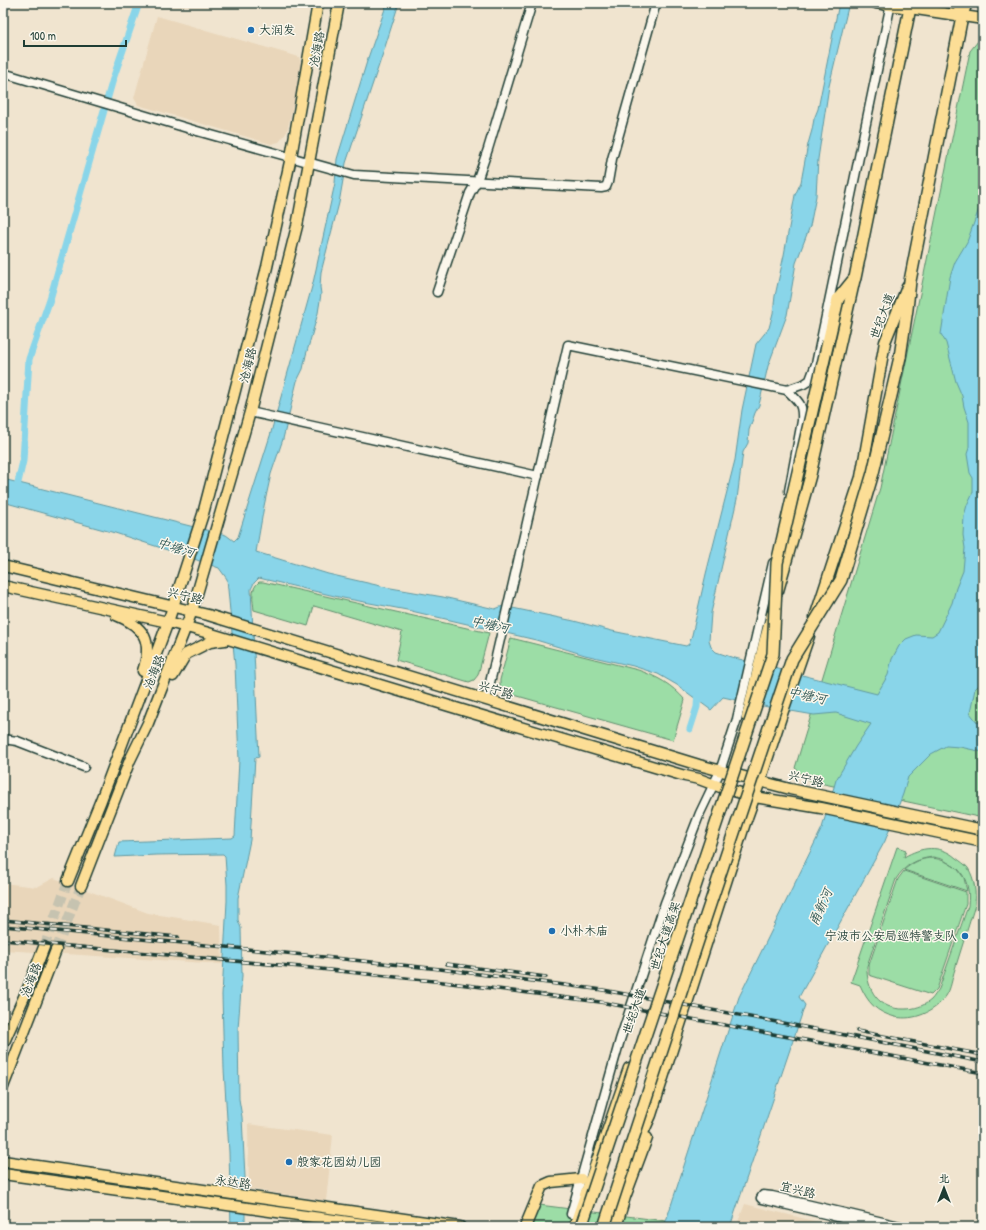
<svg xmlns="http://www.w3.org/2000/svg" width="986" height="1230" font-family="'Patrick Hand','LXGW WenKai TC',sans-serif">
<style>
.built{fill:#e9d6ba}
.green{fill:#9cdda6;stroke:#5e8d6d;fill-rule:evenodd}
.water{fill:#89d5e9;stroke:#5f98a1}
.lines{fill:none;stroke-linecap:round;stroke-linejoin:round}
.canal{stroke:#89d5e9;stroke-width:7}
.major-tunnel{stroke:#c6c3b0;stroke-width:10;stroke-dasharray:10 5;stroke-linecap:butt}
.minor-casing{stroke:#1f3d34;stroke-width:11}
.major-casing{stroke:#1f3d34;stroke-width:13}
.highway-casing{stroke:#1f3d34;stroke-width:14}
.minor{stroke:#fbf7ec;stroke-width:8}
.major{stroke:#fcde96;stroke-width:10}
.highway{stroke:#fcde96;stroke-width:11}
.rail-casing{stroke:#1f3d34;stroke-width:3.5}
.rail{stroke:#fbf7ec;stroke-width:2;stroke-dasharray:6;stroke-linecap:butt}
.highway-bridge-casing{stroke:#1f3d34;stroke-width:14;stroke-linecap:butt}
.highway-bridge{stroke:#fcde96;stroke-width:11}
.poi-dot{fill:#1f6fb2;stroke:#fbf7ec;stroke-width:1.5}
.labels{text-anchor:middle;stroke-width:3;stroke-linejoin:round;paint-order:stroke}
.poi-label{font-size:12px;fill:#1f3d34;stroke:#fbf7ec;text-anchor:start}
.street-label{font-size:12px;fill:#1f3d34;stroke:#fbf7ec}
.water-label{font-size:13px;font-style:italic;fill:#345b58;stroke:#fbf7ec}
</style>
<rect width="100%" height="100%" fill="#f0e4cf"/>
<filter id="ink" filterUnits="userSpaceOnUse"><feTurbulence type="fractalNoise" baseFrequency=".025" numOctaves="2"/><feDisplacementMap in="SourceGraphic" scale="8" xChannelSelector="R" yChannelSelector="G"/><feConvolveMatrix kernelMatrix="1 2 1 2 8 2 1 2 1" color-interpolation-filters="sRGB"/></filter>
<g filter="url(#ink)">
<g class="built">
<path d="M157 16 299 57 302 65 287 132 279 142 271 144 138 105 134 98Z"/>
<path d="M54 878 148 913 221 925 222 964 3 950V883L37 887Z"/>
<path d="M248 1124 333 1135 326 1201 249 1189Z"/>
<path d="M745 1204 838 1227H736Z"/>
</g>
<g class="green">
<path d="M983 35V818L810 781 795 768 880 488 970 51Z"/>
<path d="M259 582H263L489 633 478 675 474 680 469 682 396 660 402 632 314 606 308 626 254 610C253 600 250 589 259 582Z"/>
<path d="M511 638 638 670C658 677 671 684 685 700L673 740 507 693 500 686V680Z"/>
<path d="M897 847 906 850 904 857C921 847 940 844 956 858 960 861 965 864 968 868 975 879 976 893 975 905 968 926 962 948 955 969 952 978 951 989 946 996 935 1012 914 1021 895 1017 876 1012 868 1003 860 985L851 982ZM933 857 942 859 955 867C951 865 946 861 941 860 928 855 914 861 904 870L967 891 964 878 956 867C967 877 970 891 968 906L939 989C936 993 934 997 931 1000 924 1006 914 1009 905 1009 879 1010 866 990 867 966L896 879C905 865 916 859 933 857Z"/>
<path d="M904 871 966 892V904L937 989 931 995 869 975V965L898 879Z"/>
<path d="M539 1205 666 1221 664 1227H528Z"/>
</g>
<path class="water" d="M387 3H399L384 50 346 163 339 203 321 272 320 287 321 294 318 313 306 355 303 369 297 381 283 439 271 474 264 506 256 552 328 574 385 587 443 597 495 609 503 606 574 621 612 631 686 646 689 644 692 635 706 574 735 460 742 410 756 344 769 328 773 313 775 296 784 255 795 195 801 182 808 144 812 130 814 119 818 109 839 3H849L829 86 818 159 816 196 810 226 796 263 787 315 768 366 759 405 755 413 749 430 748 443 743 452 737 499 711 613 709 641 711 647 716 652 731 657 877 694 888 675 892 659 899 646 906 639 916 635 932 636 938 632 952 603 956 588 963 571 965 548 963 535 964 516 967 505 973 492V478L970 473 967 454 969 448V422L964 407 962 396 956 382 946 343 941 334 950 277 955 262 967 242 980 206 983 194V681L975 689 970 713 977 722 983 724V752L960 747 946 746 931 754 908 777 903 794 885 841 799 997 805 1005 730 1227H664L739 997 822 828 836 780 856 746 871 724 836 713 814 715 768 707 723 697 711 710 677 685 658 674 633 666 585 655 536 640 407 610 343 598 259 578 254 583 251 589 259 757 255 758 250 840 238 898V920L241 928 242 976 238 1029 239 1099 242 1117 245 1177V1227H231L229 1152 224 1069 222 995 227 901V885L225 856 223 854 156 855 115 857 119 842 232 838 235 836 239 760 235 665 227 579 219 568 183 555 115 533 3 502V479L226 535 234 541 238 537 270 436 313 283 335 183 337 159 368 58Z"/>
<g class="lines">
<g class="canal">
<path d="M16 491 23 461 29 359 50 299 113 79 139 3"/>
<path d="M690 729 697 707 698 691"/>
</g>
<g class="major-tunnel">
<path d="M44 947 68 881"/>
<path d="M56 950 81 886"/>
</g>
<g class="minor-casing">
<g id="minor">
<path d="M3 73 197 131 354 175 601 188 606 187 608 182 612 159 656 3"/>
<path d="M437 292 470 193 477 181 488 149 532 3"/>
<path d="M787 390C799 402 803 404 802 421L789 491"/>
<path d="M250 412 538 476"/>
<path d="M486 700 568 345 787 390 804 384 810 380 816 364 891 3"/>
<path d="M3 739 17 741 84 767"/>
<path d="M571 1214 620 1040 665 903 700 813 720 771 737 719 773 563"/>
<path d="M880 1227 762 1199 761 1198 763 1195 772 1196 904 1227"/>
</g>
</g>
<g class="major-casing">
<g id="major">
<path d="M876 3 983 19"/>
<path d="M962 16 967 3"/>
<path d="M3 566 208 615 699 765 790 789 983 830"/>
<path d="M3 586 168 622 205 632 469 712 685 776 699 779 723 788 755 797 821 808 983 842"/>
<path d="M778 591 810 477 855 278"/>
<path d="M116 615C145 627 153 641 143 671"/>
<path d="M815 617 861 477 885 342 907 287"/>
<path d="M173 676 186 654 210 642 225 640"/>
<path d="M747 717 764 643 772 614"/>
<path d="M68 881 101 800 168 622 203 514 267 267 291 157 318 3"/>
<path d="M81 886 130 760 148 723 192 611 250 412 297 226 339 3"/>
<path d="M3 1044 28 988 44 947"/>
<path d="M3 1087 56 950"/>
<path d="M3 1161 460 1227"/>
<path d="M630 1162 651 1115 745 823 760 781 783 711 809 636"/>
<path d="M3 1174 385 1227"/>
<path d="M525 1227 542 1186 551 1182 581 1179"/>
<path d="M574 1227 629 1068"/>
<path d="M616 1227 625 1197 647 1138"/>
</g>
</g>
<g class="highway-casing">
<g id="highway">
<path d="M828 342 838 299 855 278 911 3"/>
<path d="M900 357 907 309 910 281 962 16 958 3"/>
</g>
</g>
<use href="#minor" class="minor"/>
<use href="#major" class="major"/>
<use href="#highway" class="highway"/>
<g class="rail-casing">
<g id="rail">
<path d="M3 920 178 937"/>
<path d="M3 926 247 949 440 969 603 990 804 1027 983 1062"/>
<path d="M3 940 301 967 443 982 600 1002 983 1073"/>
<path d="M447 964 546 977"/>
<path d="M857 1031 983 1055"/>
</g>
</g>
<use href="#rail" class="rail"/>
<g class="highway-bridge-casing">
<g id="highway-bridge">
<path d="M581 1227 773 654 777 563 828 342"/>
<path d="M604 1227 706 916 792 659 841 580 873 473 900 357"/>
</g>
</g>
<use href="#highway-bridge" class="highway-bridge"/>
</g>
</g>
<g class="poi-dot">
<circle cx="251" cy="30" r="4"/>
<circle cx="552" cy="931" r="4"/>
<circle cx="965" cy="936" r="4"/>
<circle cx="289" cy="1162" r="4"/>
</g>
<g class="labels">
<g class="poi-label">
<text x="259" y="34">大润发</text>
<text x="560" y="935">小朴木庙</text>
<text x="957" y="940" text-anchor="end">宁波市公安局巡特警支队</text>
<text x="297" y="1166">殷家花园幼儿园</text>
</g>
<g class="street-label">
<text transform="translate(317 49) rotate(-79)" y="4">沧海路</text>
<text transform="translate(882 316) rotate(-69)" y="4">世纪大道</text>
<text transform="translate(248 365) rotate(-76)" y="4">沧海路</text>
<text transform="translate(185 596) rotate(13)" y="4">兴宁路</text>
<text transform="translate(154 672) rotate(-68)" y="4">沧海路</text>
<text transform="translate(496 690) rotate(17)" y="4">兴宁路</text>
<text transform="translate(806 779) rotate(13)" y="4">兴宁路</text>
<text transform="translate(665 936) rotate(-72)" y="4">世纪大道高架</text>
<text transform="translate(31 980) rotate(-69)" y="4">沧海路</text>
<text transform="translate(634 1011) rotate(-71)" y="4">世纪大道</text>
<text transform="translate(233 1182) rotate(8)" y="4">永达路</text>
<text transform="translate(798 1190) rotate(14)" y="4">宜兴路</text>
</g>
<g class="water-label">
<text transform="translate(176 547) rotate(17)" y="5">中塘河</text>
<text transform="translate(490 624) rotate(13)" y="5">中塘河</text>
<text transform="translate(807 695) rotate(12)" y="5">中塘河</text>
<text transform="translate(820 907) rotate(-66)" y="5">甬新河</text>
</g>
</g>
<rect width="986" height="1230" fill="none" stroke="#fbf7ec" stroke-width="16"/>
<rect x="8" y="8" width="970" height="1214" fill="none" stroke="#1f3d34" stroke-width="1.5" filter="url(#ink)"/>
<g transform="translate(944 1188)" stroke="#fbf7ec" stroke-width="3" paint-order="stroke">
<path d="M0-3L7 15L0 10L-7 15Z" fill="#1f3d34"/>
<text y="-6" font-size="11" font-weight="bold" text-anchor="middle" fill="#1f3d34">北</text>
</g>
<path d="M24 40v6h102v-6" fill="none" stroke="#1f3d34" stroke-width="2"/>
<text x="30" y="40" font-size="12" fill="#1f3d34" stroke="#fbf7ec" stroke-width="3" paint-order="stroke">100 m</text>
</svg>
